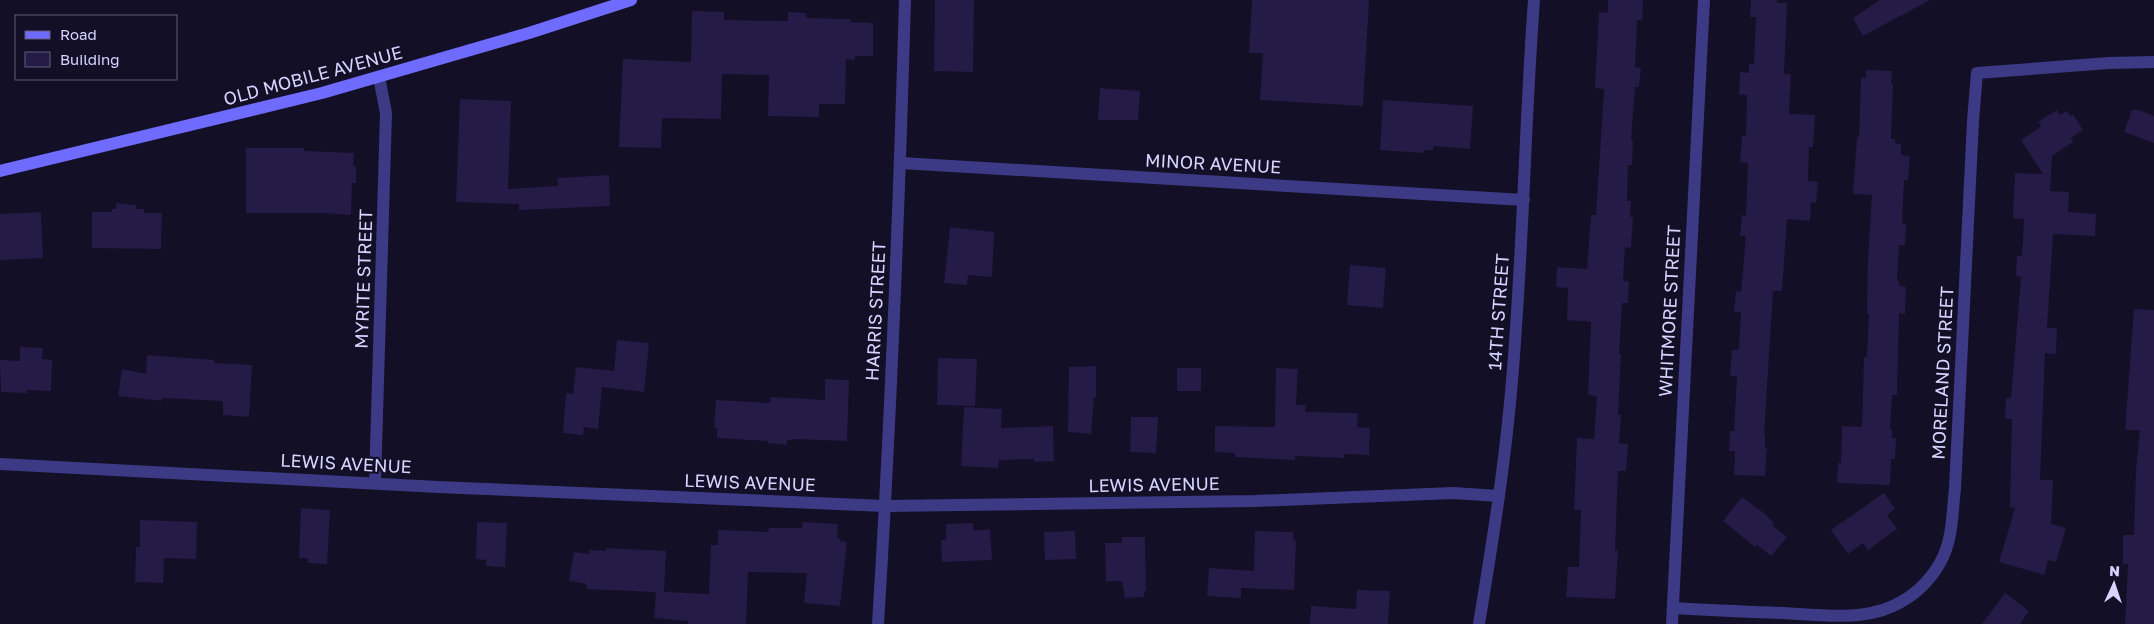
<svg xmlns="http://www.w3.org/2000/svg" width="2154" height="624" font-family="'Golos Text',sans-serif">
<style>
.building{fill:#241b47}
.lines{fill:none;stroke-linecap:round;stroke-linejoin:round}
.minor{stroke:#3d3a85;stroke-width:12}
.tertiary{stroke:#3d3a85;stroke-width:12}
.secondary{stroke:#6f6bff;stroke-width:12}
.labels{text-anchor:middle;stroke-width:4.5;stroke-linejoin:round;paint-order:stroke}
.street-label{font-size:18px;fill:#d9d4ff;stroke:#130f26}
</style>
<rect width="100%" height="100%" fill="#130f26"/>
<g class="building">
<path d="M935 0H974L973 72 934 71Z"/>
<path d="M1252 0H1369L1363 106 1260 100 1263 53H1249Z"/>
<path d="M1608 0H1643L1642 20H1637L1635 67 1641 68 1639 87H1635L1631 140 1633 141 1632 165H1628L1627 201H1631L1630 217H1633L1631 248 1625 247 1623 281 1629 282 1628 303H1622L1619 354 1621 355 1618 415H1621L1619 443 1628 444 1626 471H1618L1615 550 1618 551 1615 599 1566 597 1568 567H1579L1581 510H1574L1577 438 1594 439 1597 396 1588 395 1591 322 1567 320 1568 288 1556 287 1557 267 1587 269 1591 215H1596L1604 89 1595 88 1599 12 1608 13Z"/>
<path d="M1751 0H1777V3H1787L1784 74H1791L1789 114 1815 115 1813 147H1809L1808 181 1818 182 1816 203 1811 202 1810 221 1787 219 1782 291H1773L1764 434H1765V448H1767L1765 476 1734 475 1735 451H1729L1730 431H1734L1737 376H1730L1732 350H1738L1739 347 1741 312H1734L1736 291 1741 292 1746 236H1740L1742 215 1746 216 1748 163 1740 162 1742 136H1746L1747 95 1739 94 1740 72 1749 73V64H1754L1756 17H1750Z"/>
<path d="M1880 0H1930L1863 36 1853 18Z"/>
<path d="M692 11 724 12V20L788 21V12L806 13V18L851 19 850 22 873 23V56H855V60L846 59 845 104H819V117L768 116 769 75 722 74 721 119 662 118 661 148 619 147 623 59 691 62Z"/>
<path d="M1866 70 1892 71 1891 84H1893L1891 139H1895V143L1901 144V155L1910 156 1908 180H1904L1902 223 1906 224 1905 245H1899L1897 280 1899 281V286L1906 287 1905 314 1899 313 1897 395H1892L1890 429H1892V438H1896L1895 459H1891L1890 485 1837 483 1838 463H1841L1842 426 1862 427 1864 357H1867L1869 314 1867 313 1868 259 1872 195 1853 194 1857 137H1859L1861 78H1866Z"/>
<path d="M1100 88 1140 91 1138 120H1098Z"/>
<path d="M460 99 511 101 508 189 558 186 557 178 609 175 610 206 519 210V204L456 202Z"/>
<path d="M1383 100 1473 106 1470 149 1433 146V150H1424V153L1380 150Z"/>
<path d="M2057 110 2060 115 2067 111 2070 116 2073 114 2083 130 2071 138 2073 142 2052 156 2050 191 2069 192 2068 212 2096 214 2095 236 2053 234 2047 328H2057L2056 354 2045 353 2040 480H2053L2051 524 2066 528 2056 562 2048 560 2044 575 1999 562 2015 508 2010 507 2012 419H2005L2006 398H2011L2021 277 2016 276 2017 256H2022L2024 219 2013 218 2015 173 2043 174 2021 140 2041 127 2038 122Z"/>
<path d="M2132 110H2139L2154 116V143L2124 132Z"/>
<path d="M246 148H304V151L354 153 353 166H356V183H352L351 215 323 213H246Z"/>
<path d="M116 203 136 205V209H144V213H162L161 249 92 248V212H112V209H116Z"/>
<path d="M41 212 43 258 0 260V214Z"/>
<path d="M950 227 994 232 992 277 968 275 967 285 944 283Z"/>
<path d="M1350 265 1386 268 1383 308 1347 305Z"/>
<path d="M2134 309 2154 310V624H2125L2128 564H2123V535H2134L2136 469 2140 430H2125Z"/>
<path d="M617 340 649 343 644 392 602 387 598 429 584 427 583 435 563 433 566 393 573 394 576 367 614 371Z"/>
<path d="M20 347 43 348 42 359 52 360 51 391 27 390V393L1 392 0 360 20 361Z"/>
<path d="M147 355 214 360V363L252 365 249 417 223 415V401L162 398V401L118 396 122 369 146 374Z"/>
<path d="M938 358 977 359 975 406 937 405Z"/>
<path d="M1096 366V397H1094L1091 434 1068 432 1069 367Z"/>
<rect x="1177" y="368" width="24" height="23"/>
<path d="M1276 368 1298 369 1296 405H1306L1305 412 1358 413 1357 427 1370 428 1369 455 1344 454V458L1295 456V460L1235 457V453L1215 452V426L1275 427Z"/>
<path d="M825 379 849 380 847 441 796 439 787 440V445L768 443V441L717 438V428H714L716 400 770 403 771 397 825 400Z"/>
<path d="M964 407 1002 409 1001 428 1053 426 1054 461 1034 462V459L999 460 998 468 961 466Z"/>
<path d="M1131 417H1158L1156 453 1130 452Z"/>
<path d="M1884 493 1895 509 1887 515 1897 529 1868 550 1863 543 1848 554 1831 530Z"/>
<path d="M1742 497 1765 514 1774 523 1772 525 1787 537 1771 556 1757 545 1755 547 1723 521Z"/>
<path d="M301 508 330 510 327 564 308 563V558H299Z"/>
<path d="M140 520 197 522 196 559 164 558 163 583 135 582 136 547H140Z"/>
<path d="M477 522 507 523 505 567 486 566V560L476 559Z"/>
<path d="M803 522 838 524 837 538H840V541L847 542 840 606 804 603 807 573 748 572 746 624H688V621L654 618 656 592 587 589V584L569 581 574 552 589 554V550L606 551V548L666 551 664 592 709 594 711 545H718V530L768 532 769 528H802Z"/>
<path d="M973 523V531L990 529 992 560 942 562 941 540H946V524Z"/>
<path d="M1075 531 1076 559 1045 560 1044 532Z"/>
<path d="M1255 531 1293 532V540L1296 541 1294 590 1241 588V598L1207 596 1209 568 1254 571Z"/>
<path d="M1122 537H1145L1146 591H1144V597L1125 598 1122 581H1106L1105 543H1122Z"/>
<path d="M1357 590 1390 591 1388 624H1310L1311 606 1356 609Z"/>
<path d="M2005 593 2029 611 2020 624H1982Z"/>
</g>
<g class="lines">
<g class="minor">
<path d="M901 163 1524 200"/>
<path d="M0 464 438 487 885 506 1255 501 1453 493 1499 496"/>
<path d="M375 482 386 113 379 77"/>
<path d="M1673 608C1710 610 1747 612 1784 613 1818 615 1861 621 1893 606 1913 597 1929 582 1940 563 1953 540 1952 514 1955 488L1973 121 1977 73 2109 63 2154 62"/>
<path d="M878 624C891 416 899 208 905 0"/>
<path d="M1672 624 1704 0"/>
</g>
<path class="tertiary" d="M1479 624C1491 551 1503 477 1510 403 1523 269 1524 134 1534 0"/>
<path class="secondary" d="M0 171 322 93 529 33 631 0"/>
</g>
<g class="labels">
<g class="street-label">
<text transform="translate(313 76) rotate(-15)" y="6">OLD MOBILE AVENUE</text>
<text transform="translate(1213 164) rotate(3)" y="6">MINOR AVENUE</text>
<text transform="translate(364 279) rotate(-88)" y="6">MYRITE STREET</text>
<text transform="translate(876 311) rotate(-87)" y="6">HARRIS STREET</text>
<text transform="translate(1670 311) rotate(-87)" y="6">WHITMORE STREET</text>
<text transform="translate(1499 312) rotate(-86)" y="6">14TH STREET</text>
<text transform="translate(1943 373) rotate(-87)" y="6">MORELAND STREET</text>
<text transform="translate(346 464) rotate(3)" y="6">LEWIS AVENUE</text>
<text transform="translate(750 483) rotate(2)" y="6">LEWIS AVENUE</text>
<text transform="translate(1154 485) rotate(-1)" y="6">LEWIS AVENUE</text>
</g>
</g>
<rect x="15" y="15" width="162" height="65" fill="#130f26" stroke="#625e7d"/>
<rect x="25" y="31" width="25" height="8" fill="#6f6bff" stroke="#625e7d"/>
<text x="60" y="40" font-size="15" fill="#d9d4ff">Road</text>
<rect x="25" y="52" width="25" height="15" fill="#241b47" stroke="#625e7d"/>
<text x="60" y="65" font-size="15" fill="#d9d4ff">Building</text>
<g transform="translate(2114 584) rotate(3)" stroke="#130f26" stroke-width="4" paint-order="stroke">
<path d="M0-4L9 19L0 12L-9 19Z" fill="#d9d4ff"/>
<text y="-8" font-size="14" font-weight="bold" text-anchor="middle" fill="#d9d4ff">N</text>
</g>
</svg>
